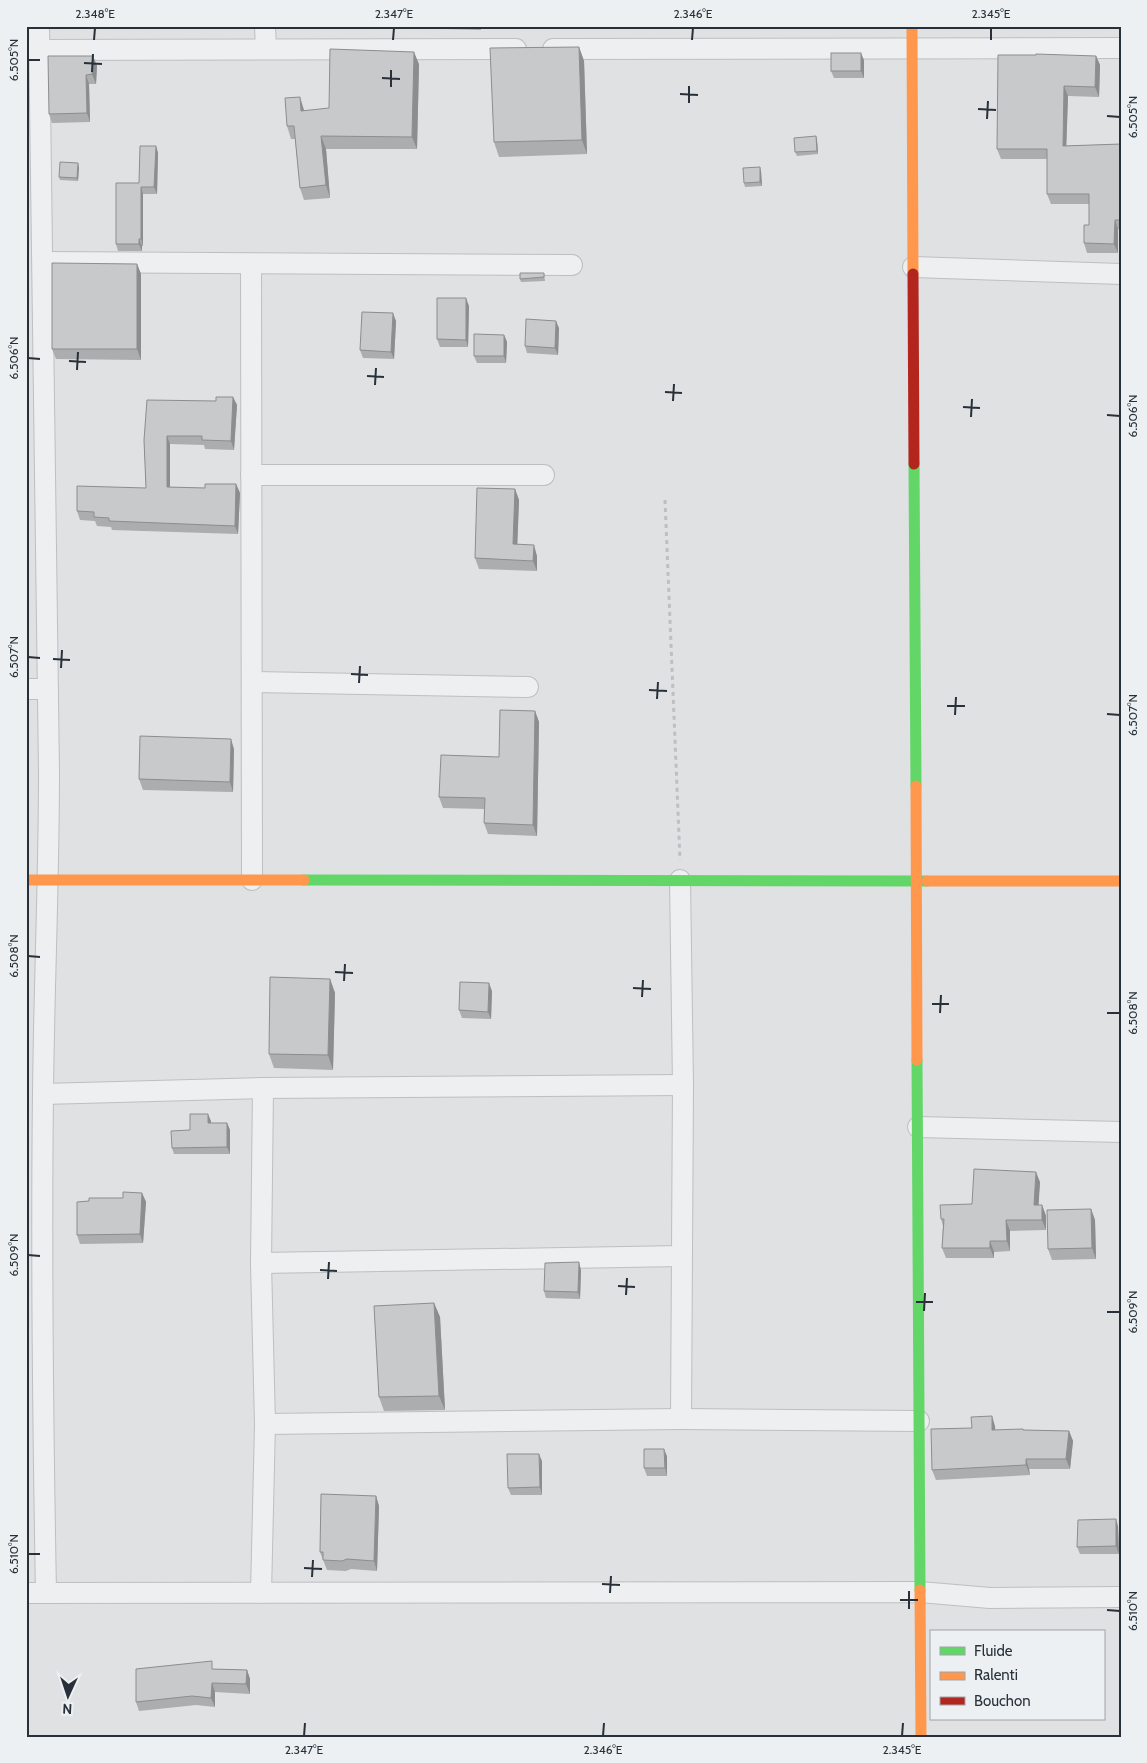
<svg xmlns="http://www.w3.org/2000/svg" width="1147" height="1763" font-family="Cabin,sans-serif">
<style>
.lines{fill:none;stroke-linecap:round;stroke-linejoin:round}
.street-casing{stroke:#bdbfc1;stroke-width:22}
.path{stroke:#bdc0c2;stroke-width:3;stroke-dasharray:4 4;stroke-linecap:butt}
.street{stroke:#eeeff0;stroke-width:20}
.fast{stroke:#63d668;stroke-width:11}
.slow{stroke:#ff974d;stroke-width:11}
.jam{stroke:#b3261e;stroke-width:11}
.wall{fill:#abadaf}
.shaded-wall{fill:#8b8d8e}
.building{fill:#c7c9cb;stroke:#8b8d8e}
.ticks{fill:none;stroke:#28313a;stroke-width:2}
.neatline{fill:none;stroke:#28313a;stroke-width:2}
.ticks-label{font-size:12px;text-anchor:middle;fill:#28313a}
</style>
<rect width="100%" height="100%" fill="#dfe1e3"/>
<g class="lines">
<g class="street-casing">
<g id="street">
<path d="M39 26 49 773C49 880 44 987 43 1094 41 1261 43 1427 46 1593"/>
<path d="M265 26 266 49"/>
<path d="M553 49 1121 48"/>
<path d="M28 50 516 49"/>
<path d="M43 262 572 265"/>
<path d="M251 264 252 880"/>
<path d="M913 267 1121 274"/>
<path d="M251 475H544"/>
<path d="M252 682 528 687"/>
<path d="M26 689H48"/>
<path d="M680 880 683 1085 681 1419"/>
<path d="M43 1094 263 1088 683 1085"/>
<path d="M918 1127 1121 1132"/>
<path d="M261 1263 682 1256"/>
<path d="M265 1424 681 1419 919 1421"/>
<path d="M26 1593 920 1592 990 1598 1121 1597"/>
<path d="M261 1593 265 1424 261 1263 263 1088"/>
</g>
</g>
<path class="path" d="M665 500 680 860"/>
<use href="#street" class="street"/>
<g class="fast">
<path d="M914 464 916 786"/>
<path d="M304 880 927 881"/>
<path d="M917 1060 920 1590"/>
</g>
<g class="slow">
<path d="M912 26 913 274"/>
<path d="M916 786 917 1060"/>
<path d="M26 880H304"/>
<path d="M927 881H1121"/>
<path d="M920 1590 921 1737"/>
</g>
<path class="jam" d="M913 274 914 464"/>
</g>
<g class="wall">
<path d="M444 26H481V30L444 29Z"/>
<path d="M579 47 584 61 587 154 499 157 494 142Z"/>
<path d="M93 56 97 66 96 84H89L90 122 52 123 49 114Z"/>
<path d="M1096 56 1100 65 1099 97 1068 96 1066 146 1121 144V230L1118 229V253H1087L1084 243 1089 225V204H1051L1047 194V159H1001L997 149Z"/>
<path d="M864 60V78H834L831 71Z"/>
<path d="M419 64 417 149H326L330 198 304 200 300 188 295 139H291L287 126 329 108Z"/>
<path d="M816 136 817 140 818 154 797 156 795 152Z"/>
<path d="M156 146 158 153 157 194H143V246H142V251H118L116 244 139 183Z"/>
<path d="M79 167 78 181 60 180 59 177Z"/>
<path d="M761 171 762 186 745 187 744 183Z"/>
<path d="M137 264 141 274V360L56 359 52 349Z"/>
<path d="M544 273 545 281 521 282 520 279Z"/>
<path d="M469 306 468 347H440L437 339Z"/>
<path d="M396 321 394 359 363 358 360 350Z"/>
<path d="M559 328 558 355 527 353 525 346Z"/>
<path d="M504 335 507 342 506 363H477L474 356Z"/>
<path d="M233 397 237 405 234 450 205 449 204 445 170 444V487L205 488 236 484 240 493 238 534 112 530 111 527 97 526 95 521 80 520 77 511 146 488 144 440Z"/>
<path d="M515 489 519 500 517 544 537 556V571L479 569 475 558Z"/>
<path d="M535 711 539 722 537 836 488 834 484 823V809L443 808 439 797 499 757Z"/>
<path d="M234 749 233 792 143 790 139 779Z"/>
<path d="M330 979 335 993 333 1070 274 1068 269 1054Z"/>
<path d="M492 991 491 1019 462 1018 459 1010Z"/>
<path d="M211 1121V1123H227L230 1130V1154H174L172 1148 190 1130Z"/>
<path d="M1040 1182 1038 1205H1042L1046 1216V1230L1010 1231V1251L994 1252V1258H946L942 1248 943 1226 941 1219 972 1204Z"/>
<path d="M142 1193 146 1202 143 1243 80 1244 77 1235 89 1201 123 1198Z"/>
<path d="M1091 1209 1095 1220 1096 1259 1052 1260 1048 1249Z"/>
<path d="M581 1270 580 1299 546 1298 544 1291Z"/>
<path d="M434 1303 440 1317 445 1410 384 1411 379 1397Z"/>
<path d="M995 1426V1430L1069 1431 1073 1441 1070 1469H1029L1030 1475 936 1480 932 1470 972 1428Z"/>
<path d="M667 1456V1476H647L644 1468Z"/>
<path d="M542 1461V1495H511L508 1488Z"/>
<path d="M376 1496 379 1506 377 1571 351 1569 346 1571 327 1570 320 1552Z"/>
<path d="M1118 1526 1119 1554H1080L1077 1547Z"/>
<path d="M215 1669 247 1670 250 1679V1694L215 1692V1707L196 1705 139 1711 136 1702Z"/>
</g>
<g class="shaded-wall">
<path d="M579 47 584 61 587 154 582 140Z"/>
<path d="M414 52 419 64 417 149 412 137Z"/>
<path d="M861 53 864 60V78L861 71Z"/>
<path d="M93 56 97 66 96 84 92 74Z"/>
<path d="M1096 56 1100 65 1099 97 1095 87Z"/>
<path d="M86 75 89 84 90 122 87 113Z"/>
<path d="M1064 86 1068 96 1066 156 1063 146Z"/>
<path d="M300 97 304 110 306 123 301 111Z"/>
<path d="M321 136 326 149 330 198 326 185Z"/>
<path d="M816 136 817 140 818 154 817 151Z"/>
<path d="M156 146 158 153 157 194 154 187Z"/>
<path d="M78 163 79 167 78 181 77 178Z"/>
<path d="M760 167 761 171 762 186 760 182Z"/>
<path d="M141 187 143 194V246L141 239Z"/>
<path d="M1115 220 1118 229V253L1114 244Z"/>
<path d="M139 239 142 246V251L139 244Z"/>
<path d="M137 264 141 274V360L137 349Z"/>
<path d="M466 298 469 306 468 347 466 340Z"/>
<path d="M393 313 396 321 394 359 391 352Z"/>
<path d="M556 321 559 328 558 355 555 348Z"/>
<path d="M504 335 507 342 506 363 504 356Z"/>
<path d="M233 397 237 405 234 450 231 441Z"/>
<path d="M167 436 170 444V496L167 487Z"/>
<path d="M236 484 240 493 238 534 235 526Z"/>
<path d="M515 489 519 500 517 554 513 544Z"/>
<path d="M534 545 537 556V571L533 561Z"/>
<path d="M535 711 539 722 537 836 533 825Z"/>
<path d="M231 739 234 749 233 792 230 782Z"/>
<path d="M330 979 335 993 333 1070 328 1055Z"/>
<path d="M489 983 492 991 491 1019 488 1012Z"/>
<path d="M208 1114 211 1121V1130L208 1123Z"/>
<path d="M227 1123 230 1130V1154L227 1147Z"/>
<path d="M1036 1172 1040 1182 1038 1215 1034 1205Z"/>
<path d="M142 1193 146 1202 143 1243 140 1234Z"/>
<path d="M1042 1205 1046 1216V1230L1042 1220Z"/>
<path d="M1091 1209 1095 1220 1096 1259 1092 1248Z"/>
<path d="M1006 1220 1010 1231V1251L1007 1241Z"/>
<path d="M990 1241 994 1252V1258L990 1248Z"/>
<path d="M579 1262 581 1270 580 1299 578 1292Z"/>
<path d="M434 1303 440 1317 445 1410 439 1396Z"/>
<path d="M992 1416 995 1426 996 1440 992 1430Z"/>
<path d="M1069 1431 1073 1441 1070 1469 1066 1459Z"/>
<path d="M664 1449 667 1456V1476L665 1468Z"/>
<path d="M539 1454 542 1461V1495L540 1487Z"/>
<path d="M1026 1459 1029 1469 1030 1475 1026 1465Z"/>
<path d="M376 1496 379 1506 377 1571 374 1561Z"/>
<path d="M1116 1519 1118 1526 1119 1554 1116 1546Z"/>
<path d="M247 1670 250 1679V1694L246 1684Z"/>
<path d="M212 1683 215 1692V1707L211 1698Z"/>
</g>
<g class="building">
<path d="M579 47 582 140 494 142 490 48Z"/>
<path d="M330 49 414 52 412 137 321 136 326 185 300 188 294 126H287L285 98 300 97 301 111 329 108Z"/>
<rect x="831" y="53" width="30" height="18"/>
<path d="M1036 54 1096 56 1095 87 1064 86 1063 146 1121 144V220H1115L1114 244 1084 243V225H1089V194H1047V149H997L998 55H1036Z"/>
<path d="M48 56H93L92 74 86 75 87 113 49 114Z"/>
<path d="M816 136 817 151 795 152 794 138Z"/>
<path d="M140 146H156L154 187H141V239H139V244H116V183H139Z"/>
<path d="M60 162 78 163 77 178 59 177Z"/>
<path d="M760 167V182L744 183 743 168Z"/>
<path d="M52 263 137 264V349H52Z"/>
<path d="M520 273H544V277L520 279Z"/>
<path d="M437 298H466V340L437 339Z"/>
<path d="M362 312 393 313 391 352 360 350Z"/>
<path d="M526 319 556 321 555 348 525 346Z"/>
<path d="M474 334 504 335V356H474Z"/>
<path d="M216 397H233L231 441 202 440V436H167V487L205 488V484H236L235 526 109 521V518L94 517V512L77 511V486L146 488 144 440 147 400 216 401Z"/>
<path d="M477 488 515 489 513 544 534 545 533 561 475 558Z"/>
<path d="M500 710 535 711 533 825 484 823 485 798 439 797 441 755 499 757Z"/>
<path d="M140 736 231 739 230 782 139 779Z"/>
<path d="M270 977 330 979 328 1055 269 1054Z"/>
<path d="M460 982 489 983 488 1012 459 1010Z"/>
<path d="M190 1114H208V1123H227V1147L172 1148 171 1131 190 1130Z"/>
<path d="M974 1169 1036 1172 1034 1205H1042V1220H1006L1007 1241H990V1248H942L944 1219H941L940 1205 972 1204Z"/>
<path d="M123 1192 142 1193 140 1234 77 1235V1202L89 1201V1198H123Z"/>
<path d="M1091 1209 1092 1248 1048 1249 1047 1210Z"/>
<path d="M579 1262 578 1292 544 1291 545 1263Z"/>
<path d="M434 1303 439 1396 379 1397 374 1306Z"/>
<path d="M992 1416V1430L1023 1429V1430L1069 1431 1066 1459H1026V1465L932 1470 931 1429 972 1428 971 1417Z"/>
<path d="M644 1449H664L665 1468H644Z"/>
<path d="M507 1454H539L540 1487 508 1488Z"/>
<path d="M321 1494 376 1496 374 1561 347 1559 342 1561 323 1560V1552H320Z"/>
<path d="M1116 1519V1546L1077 1547 1078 1520Z"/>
<path d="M212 1661V1669L247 1670 246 1684 212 1683 211 1698 192 1696 136 1702V1669Z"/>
</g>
<path class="ticks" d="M94 40 95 28M393 40 394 28M692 40 693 28M991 40V28M28 60H40M84 63 102 64M92 72 93 54M382 78 400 79M391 87V70M680 94 698 95M689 103V86M978 109 996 110M1107 116 1120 117M987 119 988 101M28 358 40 359M69 361 86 362M77 370 78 352M367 376 384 377M375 385 376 368M665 392 682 393M673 401 674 384M963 407 980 408M1107 415 1120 416M971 417 972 399M28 657 40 658M53 659 70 660M61 668 62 650M351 674 368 675M359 683 360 666M649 690 667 691M657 699 658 682M947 706H965M1107 714 1120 715M955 715 956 697M28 956 40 957M335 972 353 973M344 981 345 964M633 988 651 989M642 997 643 980M932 1004H949M940 1013 941 995M1107 1013H1120M28 1255 40 1256M320 1270 337 1271M328 1279 329 1262M618 1286 635 1287M626 1295 627 1278M916 1302H933M924 1311 925 1293M1107 1312H1120M28 1554H40M304 1568 322 1569M312 1577 313 1560M602 1584 620 1585M610 1593 611 1576M900 1600H918M909 1609V1591M1107 1610 1120 1611M304 1736 305 1723M603 1736 604 1723M902 1736 903 1723"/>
<rect width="1147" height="1763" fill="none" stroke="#ecf0f3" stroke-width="55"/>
<rect x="930" y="1630" width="175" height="90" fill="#ecf0f3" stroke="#9ea4a9"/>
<rect x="940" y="1647" width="25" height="8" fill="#63d668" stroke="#9ea4a9"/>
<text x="974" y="1656" font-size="15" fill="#28313a">Fluide</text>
<rect x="940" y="1672" width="25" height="8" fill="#ff974d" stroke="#9ea4a9"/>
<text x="974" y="1680" font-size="15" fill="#28313a">Ralenti</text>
<rect x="940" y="1697" width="25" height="8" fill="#b3261e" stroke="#9ea4a9"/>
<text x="974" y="1706" font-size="15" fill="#28313a">Bouchon</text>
<g transform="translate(68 1696) rotate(183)" stroke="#ecf0f3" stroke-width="4" paint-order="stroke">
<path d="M0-4L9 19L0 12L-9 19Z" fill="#28313a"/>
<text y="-8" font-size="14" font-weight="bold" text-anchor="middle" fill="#28313a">N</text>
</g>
<rect x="28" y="28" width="1092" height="1708" class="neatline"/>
<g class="ticks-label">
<text x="95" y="18">2.348°E</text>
<text x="394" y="18">2.347°E</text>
<text x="693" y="18">2.346°E</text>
<text x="991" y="18">2.345°E</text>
<text transform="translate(14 60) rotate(-90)" y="4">6.505°N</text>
<text transform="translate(1133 117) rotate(-90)" y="4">6.505°N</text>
<text transform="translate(14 358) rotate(-90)" y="4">6.506°N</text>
<text transform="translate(1133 416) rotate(-90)" y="4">6.506°N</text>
<text transform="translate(14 657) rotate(-90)" y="4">6.507°N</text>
<text transform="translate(1133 715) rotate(-90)" y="4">6.507°N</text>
<text transform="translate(14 956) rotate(-90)" y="4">6.508°N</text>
<text transform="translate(1133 1013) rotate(-90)" y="4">6.508°N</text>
<text transform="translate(14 1255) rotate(-90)" y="4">6.509°N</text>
<text transform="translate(1133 1312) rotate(-90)" y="4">6.509°N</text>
<text transform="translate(14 1554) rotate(-90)" y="4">6.510°N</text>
<text transform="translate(1133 1611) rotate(-90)" y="4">6.510°N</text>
<text x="304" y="1754">2.347°E</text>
<text x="603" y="1754">2.346°E</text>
<text x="902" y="1754">2.345°E</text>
</g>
</svg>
